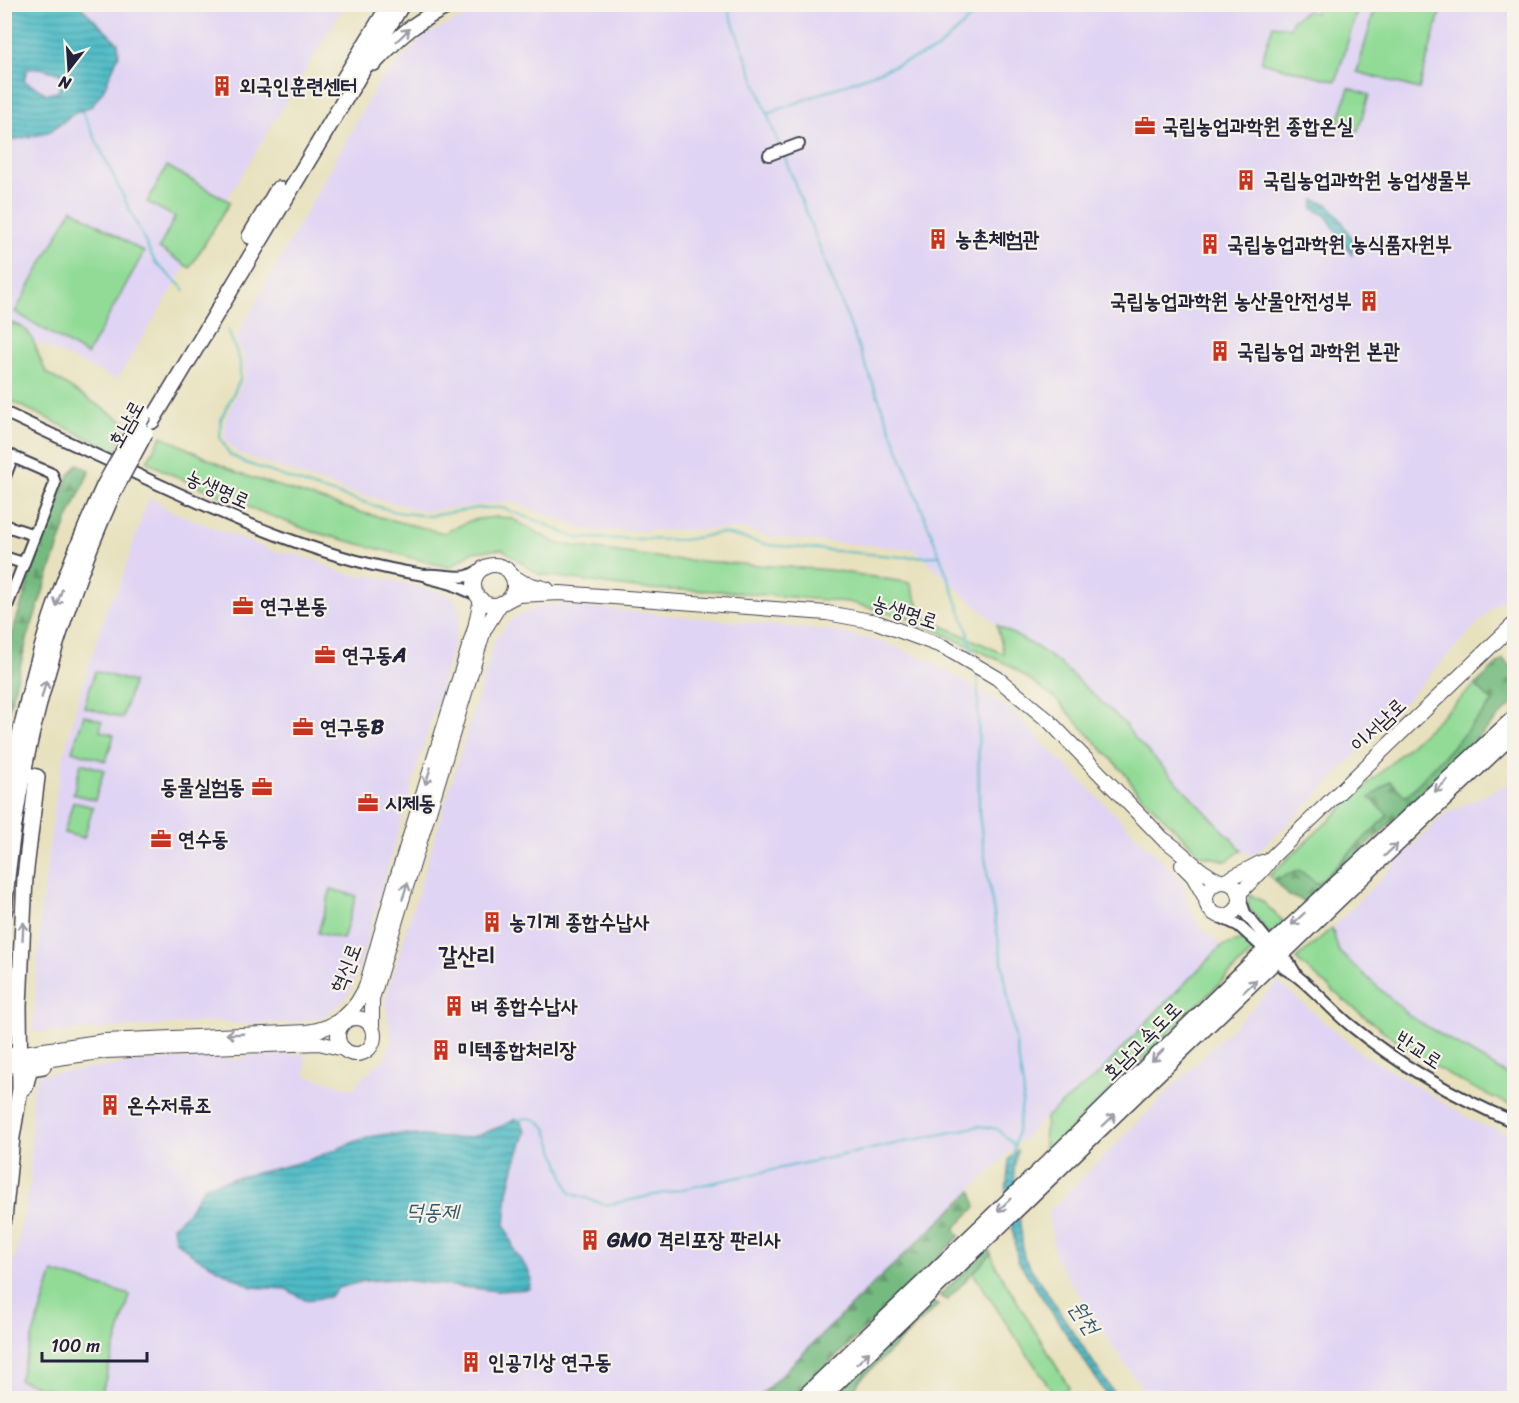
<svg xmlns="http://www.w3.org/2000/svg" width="1519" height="1403" font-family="Sriracha,'Poor Story',sans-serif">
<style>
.built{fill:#e0d4f4}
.green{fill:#92db97;stroke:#5a7e69;stroke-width:1.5}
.forest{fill:url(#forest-firs);stroke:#4c6e5e;stroke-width:1.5}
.water{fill:url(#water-rules);stroke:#386e80;stroke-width:1.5;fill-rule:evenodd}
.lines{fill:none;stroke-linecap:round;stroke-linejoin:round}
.stream{stroke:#4dbbc6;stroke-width:2}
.minor-casing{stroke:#403f4e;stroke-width:14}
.major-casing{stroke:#403f4e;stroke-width:16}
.highway-casing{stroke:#403f4e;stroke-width:18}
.minor{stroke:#fff;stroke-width:10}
.major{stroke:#fff;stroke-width:14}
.highway{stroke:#fff;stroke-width:15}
.highway-bridge-casing{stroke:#403f4e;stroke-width:18;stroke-linecap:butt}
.highway-bridge{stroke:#fff;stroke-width:15}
.oneway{stroke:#9c9ca7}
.labels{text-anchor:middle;stroke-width:4.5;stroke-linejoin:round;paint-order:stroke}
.poi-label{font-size:21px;font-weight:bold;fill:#22223b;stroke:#f7f3e8;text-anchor:start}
.street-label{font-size:21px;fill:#22223b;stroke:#f7f3e8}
.water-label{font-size:22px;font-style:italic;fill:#31586c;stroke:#f7f3e8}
.quarter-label{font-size:24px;font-weight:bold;fill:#22223b;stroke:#f7f3e8}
</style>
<defs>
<pattern id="forest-firs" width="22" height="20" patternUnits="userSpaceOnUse" patternTransform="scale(1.5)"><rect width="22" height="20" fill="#75bb80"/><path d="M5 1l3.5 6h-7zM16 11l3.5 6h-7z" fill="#60986a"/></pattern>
<pattern id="water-rules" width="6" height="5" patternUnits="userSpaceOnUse" patternTransform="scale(1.5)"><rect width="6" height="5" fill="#4dbbc6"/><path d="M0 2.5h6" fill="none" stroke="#4098a2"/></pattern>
</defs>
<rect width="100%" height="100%" fill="#f7f3e8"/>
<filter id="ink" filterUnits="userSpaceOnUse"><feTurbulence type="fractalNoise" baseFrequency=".0167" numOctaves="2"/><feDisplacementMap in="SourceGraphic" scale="12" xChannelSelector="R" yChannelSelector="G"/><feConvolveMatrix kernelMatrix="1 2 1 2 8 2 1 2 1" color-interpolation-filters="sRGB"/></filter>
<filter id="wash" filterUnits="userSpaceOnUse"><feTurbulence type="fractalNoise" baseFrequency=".008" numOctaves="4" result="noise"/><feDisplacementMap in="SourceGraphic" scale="24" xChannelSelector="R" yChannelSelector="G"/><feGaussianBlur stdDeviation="1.35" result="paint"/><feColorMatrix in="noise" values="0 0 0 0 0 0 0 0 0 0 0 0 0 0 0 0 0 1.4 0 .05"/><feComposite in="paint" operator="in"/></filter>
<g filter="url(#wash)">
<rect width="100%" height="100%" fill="#e8e1bd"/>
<g class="built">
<path d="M500 4 1514 5V589L1492 608 1318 795 1252 857 1242 850 1133 736 1125 724 1038 648 997 625 914 549 771 537 743 529 592 531 512 502 425 511 349 492 238 453 225 440V421L245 376 243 356 236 338 377 85 425 35 483 9Z"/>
<path d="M5 5H345L117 380 5 328Z"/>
<path d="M148 499 157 501 168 510 276 552 294 554 320 562 336 571 363 577 369 575 444 593 456 600 460 609 461 617 357 974 348 995 339 1005 324 1016 296 1022 242 1024 219 1021 62 1032H33L41 912 57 788 64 754 79 697 109 602 119 587Z"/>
<path d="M556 604 832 631 886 643 930 661 1009 709 1181 880 1192 912 1200 927 1222 946 1156 1012 1099 1074 1046 1117 758 1398H5V1340L13 1265 30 1182 32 1091 38 1075 141 1062 205 1058 237 1060 252 1056 305 1054 306 1076 354 1089 357 1083 387 1056 392 1041 385 1001 496 637 513 618 534 608Z"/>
<path d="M1514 781V1076L1505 1073 1411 1017 1338 952 1332 928 1445 814Z"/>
<path d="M1278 982 1358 1051 1477 1123 1514 1136V1398H1148L1056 1260 1048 1212Z"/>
</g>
<g class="green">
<path d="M1318 5H1349L1358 7 1336 81 1261 62 1273 25 1290 28 1292 20 1307 11 1315 13Z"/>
<path d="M1376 5H1442L1419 89 1357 72Z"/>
<path d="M1349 88 1369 95 1358 131 1337 125Z"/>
<path d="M167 166 230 202 190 268 159 248 175 217 147 202Z"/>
<path d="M72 209 144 252 87 355 15 312Z"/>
<path d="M4 323C39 322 33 356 48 374L128 424 115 451 5 398Z"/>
<path d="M162 436 237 473 359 512 444 533 472 520 496 517 511 518 558 544 670 559 830 570 910 583 923 617 1004 654 997 625 1038 648 1060 664 1125 724 1133 736 1242 850 1227 861 1201 855 1134 788 1127 776 1056 699 1009 665 909 618 848 602 721 591 642 589 538 574 502 549 472 552 450 568 310 531 233 501 164 471 147 461Z"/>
<path d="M95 671 133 682 122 718 84 707Z"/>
<path d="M1475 685 1493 702 1406 798H1371L1389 815 1318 884 1278 877 1275 880 1269 876Z"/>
<path d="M84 715 102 721 100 731 114 735 106 761 72 751Z"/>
<path d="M81 763 104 770 95 800 73 794Z"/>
<path d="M73 802 93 807 84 838 64 833Z"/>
<path d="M331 889 356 896 343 939 318 933Z"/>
<path d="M1249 894 1262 901 1285 923 1270 935 1248 907Z"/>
<path d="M1332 928 1339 952 1411 1017 1505 1073 1514 1077V1106C1431 1074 1362 1017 1296 959Z"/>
<path d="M1242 940 1254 950 1043 1156 1046 1117 1099 1074 1156 1012 1222 946Z"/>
<path d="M991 1254 997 1268 1069 1387 1056 1397 973 1273Z"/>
<path d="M53 1272 130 1295 100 1398H78L19 1380Z"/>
</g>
<g class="forest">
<path d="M78 464 90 470 67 521 28 636 5 725V656L39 549 69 475Z"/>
<path d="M1503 659 1514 670V702L1386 828 1305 904 1300 899 1289 896 1275 880 1299 870 1318 884 1388 815 1370 798 1390 781 1406 797 1493 702 1475 685Z"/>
<path d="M972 1191 976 1207 954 1229 960 1236 809 1383 793 1398H758L870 1287Z"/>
<path d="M988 1249 991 1254 947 1300 939 1296Z"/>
<path d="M932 1302 938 1305 859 1381 849 1398H832Z"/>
</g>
<g class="water">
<path d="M47 4 79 5 118 43 119 54 104 89 92 106 75 113 48 133 12 140 5 139V5ZM41 68 61 74 62 80 58 92 47 94 24 81 27 69Z"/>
<path d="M1314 200 1328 204 1343 223 1353 241 1352 255 1326 216 1313 208Z"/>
<path d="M515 1119 521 1122 526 1131 514 1167 508 1192 505 1225 515 1252 528 1270 531 1279 529 1289 497 1291 394 1279 364 1281 338 1288 329 1297 305 1300 286 1289 252 1287 196 1257 175 1240 173 1226 188 1212 205 1186C239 1176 274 1170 308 1160 337 1151 364 1133 395 1134 433 1134 458 1147 494 1129 502 1126 508 1124 515 1119Z"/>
<path d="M1017 1151 1014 1170 1024 1258 1117 1398H1109L1018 1261 1006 1192 1009 1159Z"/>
</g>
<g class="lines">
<g class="stream">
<path d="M726 4 780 148"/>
<path d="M82 111 155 262 185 290"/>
<path d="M767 114 936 50 986 4"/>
<path d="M783 153 940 556 967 629 973 658"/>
<path d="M228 330 240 361V380L221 419 220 437 229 454 246 463 316 488 396 512 429 516 479 508H502L540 522 576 538 684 540 721 533 769 545 903 557 940 556"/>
<path d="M976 672 978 683 979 814 988 878 1024 1092 1013 1157"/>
<path d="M518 1120C530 1116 538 1119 546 1128L570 1193 607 1205 980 1126 997 1129 1015 1146"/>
</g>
</g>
</g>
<g filter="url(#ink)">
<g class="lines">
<g class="minor-casing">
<g id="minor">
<path d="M769 155 799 144"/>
<path d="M4 412C51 434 98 456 145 478 235 520 325 560 424 575 438 573 454 579 468 576 473 574 478 571 482 569"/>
<path d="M4 453 52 474 55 483 4 614"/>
<path d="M4 479 13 456"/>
<path d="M4 525 34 535"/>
<path d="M4 557 23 563"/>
<path d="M429 578 452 584 477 595"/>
<path d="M1241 901 1245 913 1266 939"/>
<path d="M1218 916 1239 926 1260 945"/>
<path d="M1288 961 1297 976"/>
<path d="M1283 967C1287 971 1293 973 1298 977 1316 991 1331 1009 1349 1024 1399 1065 1455 1097 1514 1122"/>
</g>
</g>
<g class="major-casing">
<g id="major">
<circle cx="494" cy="585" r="20"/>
<path d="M511 575 524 583 547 589"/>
<path d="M506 601 518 595 560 593 827 613 876 622 944 647 997 678 1049 721 1163 839C1184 852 1197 872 1220 881"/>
<path d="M1182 865 1193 876 1206 899"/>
<path d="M1225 881 1262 862"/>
<circle cx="1223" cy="899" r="17"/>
<path d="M1240 893C1250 881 1265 871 1272 857L1514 624"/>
<circle cx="356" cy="1036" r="18"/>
<path d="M372 1029V999L484 630 501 603"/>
<path d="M4 1056 105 1041 307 1032C337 1028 357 1011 367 983L396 881 475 628 481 599"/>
<path d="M4 1066 106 1051 319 1043 344 1049"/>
</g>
</g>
<g class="highway-casing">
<g id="highway">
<path d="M374 63C401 34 416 21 452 4"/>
<path d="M344 79 390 4"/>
<path d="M250 236 278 189"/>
<path d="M152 421 402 4"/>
<path d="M4 820C14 756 28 693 47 631 62 582 83 533 104 486"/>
<path d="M4 912C14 769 56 618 115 489"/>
<path d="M25 1087 30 1068 43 1066 42 1060"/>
<path d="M4 1219 12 1137 20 1089 19 1006 25 877 37 777 23 774"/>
<path d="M803 1398 1060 1151 1256 959 1514 718"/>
<path d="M821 1398 1339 899 1514 733"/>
</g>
</g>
<use href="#minor" class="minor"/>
<use href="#major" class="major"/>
<use href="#highway" class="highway"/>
<g class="highway-bridge-casing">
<g id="highway-bridge">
<path d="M104 486 144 414"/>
<path d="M115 489 145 433"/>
</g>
</g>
<use href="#highway-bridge" class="highway-bridge"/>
</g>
<defs><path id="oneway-shaft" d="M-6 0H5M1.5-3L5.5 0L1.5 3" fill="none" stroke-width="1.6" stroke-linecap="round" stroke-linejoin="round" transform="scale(1.5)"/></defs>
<g class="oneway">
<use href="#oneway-shaft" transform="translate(403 35) rotate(-44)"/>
<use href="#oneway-shaft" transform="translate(59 598) rotate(110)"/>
<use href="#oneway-shaft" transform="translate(44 689) rotate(-75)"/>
<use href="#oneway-shaft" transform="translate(428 776) rotate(107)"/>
<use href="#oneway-shaft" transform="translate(1441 786) rotate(137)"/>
<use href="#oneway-shaft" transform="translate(1391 850) rotate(-43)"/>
<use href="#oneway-shaft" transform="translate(405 891) rotate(-73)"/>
<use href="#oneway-shaft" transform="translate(1298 919) rotate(137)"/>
<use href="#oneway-shaft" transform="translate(23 931) rotate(-87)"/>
<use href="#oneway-shaft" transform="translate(1250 986) rotate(-44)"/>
<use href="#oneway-shaft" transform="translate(235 1034) rotate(178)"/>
<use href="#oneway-shaft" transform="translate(1158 1055) rotate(135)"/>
<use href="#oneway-shaft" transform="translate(1109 1120) rotate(-44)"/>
<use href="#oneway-shaft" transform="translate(1004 1205) rotate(136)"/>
<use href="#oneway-shaft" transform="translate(863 1358) rotate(-44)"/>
</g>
</g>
<defs>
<g id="building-bare" transform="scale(1.62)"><path d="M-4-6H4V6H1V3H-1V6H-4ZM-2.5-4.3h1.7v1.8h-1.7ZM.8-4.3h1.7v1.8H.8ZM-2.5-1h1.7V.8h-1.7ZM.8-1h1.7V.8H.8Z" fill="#c8321e" stroke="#f7f3e8" stroke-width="2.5" paint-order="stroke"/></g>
<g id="office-bare" transform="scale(1.62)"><path d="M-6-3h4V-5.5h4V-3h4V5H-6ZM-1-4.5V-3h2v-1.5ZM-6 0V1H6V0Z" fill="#c8321e" stroke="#f7f3e8" stroke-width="2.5" paint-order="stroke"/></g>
</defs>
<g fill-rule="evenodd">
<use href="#building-bare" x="222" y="86"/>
<use href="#office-bare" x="1145" y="126"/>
<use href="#building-bare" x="1246" y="180"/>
<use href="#building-bare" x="938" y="239"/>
<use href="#building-bare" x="1210" y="244"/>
<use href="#building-bare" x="1369" y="301"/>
<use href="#building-bare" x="1220" y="351"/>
<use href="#office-bare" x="243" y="606"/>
<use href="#office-bare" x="325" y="655"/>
<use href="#office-bare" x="303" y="727"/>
<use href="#office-bare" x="262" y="787"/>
<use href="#office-bare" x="368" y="803"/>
<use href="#office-bare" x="161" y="839"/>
<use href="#building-bare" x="492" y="922"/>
<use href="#building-bare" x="454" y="1006"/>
<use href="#building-bare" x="441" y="1050"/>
<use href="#building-bare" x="110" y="1105"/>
<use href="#building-bare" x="590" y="1240"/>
<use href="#building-bare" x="471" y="1362"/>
</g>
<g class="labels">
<g class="poi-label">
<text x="239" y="93">외국인훈련센터</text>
<text x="1162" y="133">국립농업과학원 종합온실</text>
<text x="1263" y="187">국립농업과학원 농업생물부</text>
<text x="955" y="246">농촌체험관</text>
<text x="1227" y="251">국립농업과학원 농식품자원부</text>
<text x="1352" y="308" text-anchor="end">국립농업과학원 농산물안전성부</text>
<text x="1237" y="358">국립농업 과학원 본관</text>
<text x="260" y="613">연구본동</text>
<text x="342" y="662">연구동A</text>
<text x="320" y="734">연구동B</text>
<text x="245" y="794" text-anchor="end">동물실험동</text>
<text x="385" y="810">시제동</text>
<text x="178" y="846">연수동</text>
<text x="509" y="929">농기계 종합수납사</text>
<text x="471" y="1013">벼 종합수납사</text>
<text x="458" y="1057">미텍종합처리장</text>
<text x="127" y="1112">온수저류조</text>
<text x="607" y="1247">GMO 격리포장 판리사</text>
<text x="488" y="1369">인공기상 연구동</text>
</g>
<g class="street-label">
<text transform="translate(126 424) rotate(-61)" y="7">호남로</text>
<text transform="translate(218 489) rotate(24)" y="7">농생명로</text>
<text transform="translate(905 612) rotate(18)" y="7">농생명로</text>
<text transform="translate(1378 725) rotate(-44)" y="7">이서남로</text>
<text transform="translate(346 968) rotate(-69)" y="7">혁신로</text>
<text transform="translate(1142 1041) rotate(-45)" y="7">호남고속도로</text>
<text transform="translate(1419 1050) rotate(33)" y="7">반교로</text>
</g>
<g class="water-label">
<text x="432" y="1219">덕동제</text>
<text transform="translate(1085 1317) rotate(56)" y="8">원천</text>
</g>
<g class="quarter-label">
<text x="467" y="964">갈산리</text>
</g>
</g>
<rect width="1519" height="1403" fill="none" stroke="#f7f3e8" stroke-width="24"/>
<g transform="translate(69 69) rotate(197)" stroke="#f7f3e8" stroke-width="4.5" paint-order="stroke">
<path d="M0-4.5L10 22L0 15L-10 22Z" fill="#22223b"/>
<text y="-9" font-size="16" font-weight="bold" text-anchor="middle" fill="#22223b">N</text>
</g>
<path d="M42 1352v9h105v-9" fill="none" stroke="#22223b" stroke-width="3"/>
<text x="51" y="1352" font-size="18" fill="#22223b" stroke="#f7f3e8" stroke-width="4.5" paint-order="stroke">100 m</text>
</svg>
